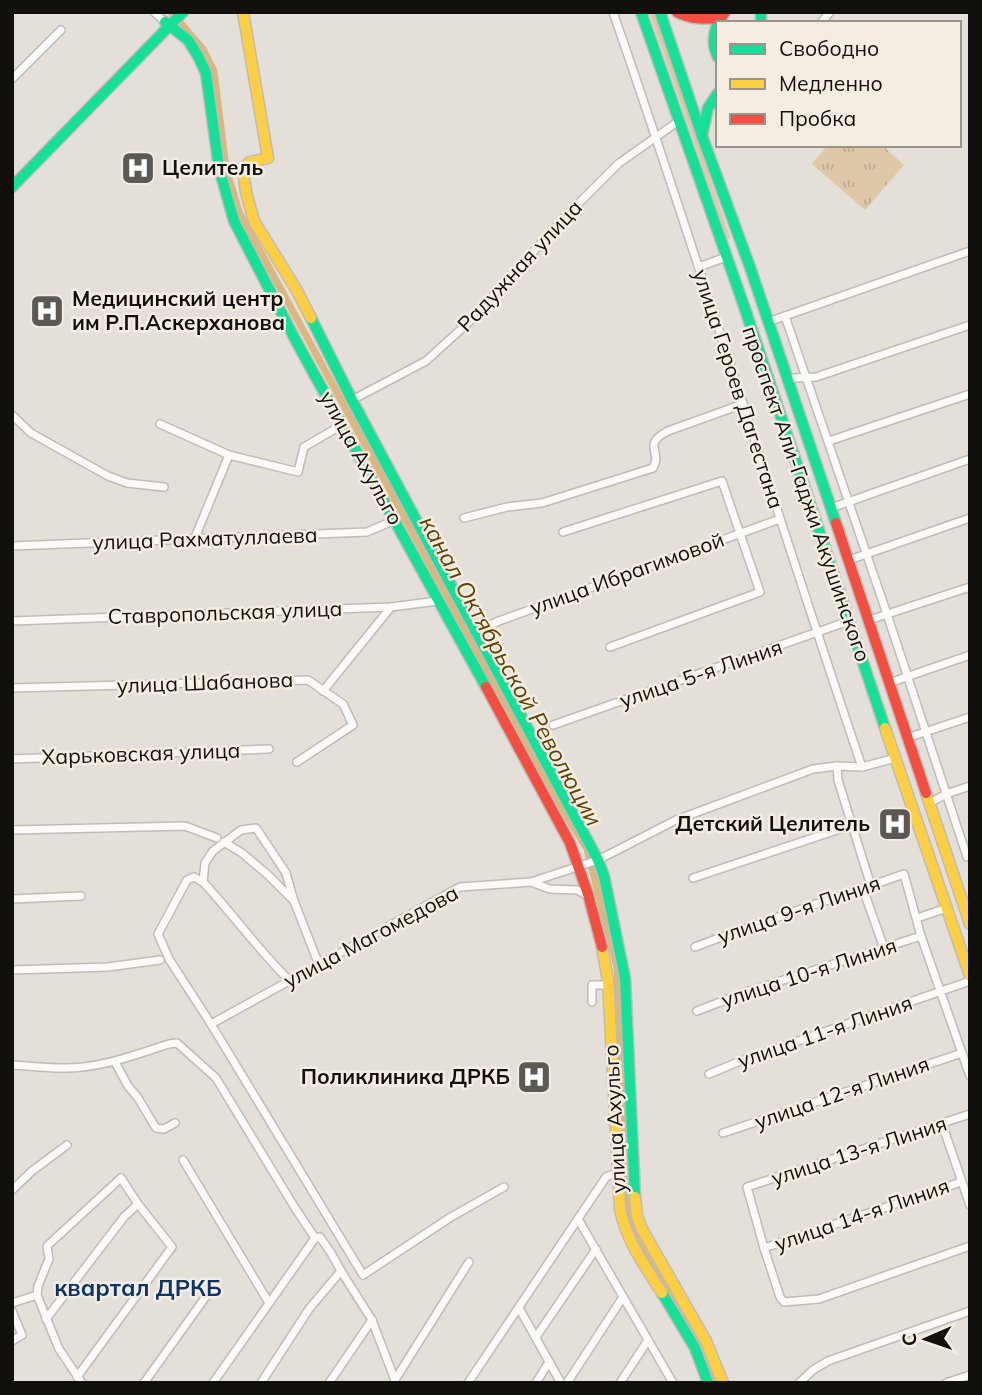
<svg xmlns="http://www.w3.org/2000/svg" width="982" height="1395" font-family="Mulish,sans-serif">
<style>
.grass{fill:#dfc8a8}
.park{fill:url(#park-tufts)}
.lines{fill:none;stroke-linecap:round;stroke-linejoin:round}
.canal{stroke:#dab680;stroke-width:7}
.street-casing{stroke:#bfbcb7;stroke-width:10}
.fast-casing{stroke:#bfbcb7;stroke-width:13}
.slow-casing{stroke:#bfbcb7;stroke-width:13}
.jam-casing{stroke:#bfbcb7;stroke-width:13}
.street{stroke:#fbfaf9;stroke-width:7}
.fast{stroke:#16e098;stroke-width:10}
.slow{stroke:#ffcf43;stroke-width:10}
.jam{stroke:#f24e42;stroke-width:10}
.labels{text-anchor:middle;stroke-width:5;stroke-linejoin:round;paint-order:stroke}
.poi-label{font-size:21px;font-weight:bold;fill:#12100c;stroke:#f5ede2;text-anchor:start}
.street-label{font-size:21px;fill:#12100c;stroke:#f5ede2}
.water-label{font-size:23px;font-style:italic;fill:#604000;stroke:#f5ede2}
.neighbourhood-label{font-size:23px;font-weight:bold;fill:#0e3569;stroke:#f5ede2}
</style>
<defs>
<pattern id="park-tufts" width="24" height="20" patternUnits="userSpaceOnUse" patternTransform="scale(1.75)"><rect width="24" height="20" fill="#dfc8a8"/><path d="M3 7l-1-3M5 7V3M7 7l1-3M15 17l-1-3M17 17v-4M19 17l1-3" fill="none" stroke="#beab8f"/></pattern>
</defs>
<rect width="100%" height="100%" fill="#e4dfd9"/>
<path class="grass" d="M649 12H654L730 237 728 240Z"/>
<path class="park" d="M828 145H882L904 165 865 210 812 164Z"/>
<g class="lines">
<path class="canal" d="M171 12 203 49 214 71 226 168 239 212 567 817 587 849 617 967 626 1200 630 1224 634 1233 695 1335 706 1358 715 1383"/>
<g class="street-casing">
<g id="street">
<path d="M154 12 165 22"/>
<path d="M613 12C700 262 777 516 862 767"/>
<path d="M821 23 830 12"/>
<path d="M12 79 61 30"/>
<path d="M699 267 726 257"/>
<path d="M785 316 887 614 967 857"/>
<path d="M768 322 970 251"/>
<path d="M787 379C798 377 805 378 816 377L970 325"/>
<path d="M352 400 426 361 469 322 563 219 618 164 680 120"/>
<path d="M12 415 31 433 108 476 127 483 164 487"/>
<path d="M160 424 229 455 298 472 304 447 342 425"/>
<path d="M829 441 970 394"/>
<path d="M831 508 970 459"/>
<path d="M464 518 507 507 542 503 653 468C663 451 641 445 668 431L743 404"/>
<path d="M563 532 722 481 760 592 610 647"/>
<path d="M194 540 229 455"/>
<path d="M12 546 367 532 395 520"/>
<path d="M849 560 970 518"/>
<path d="M869 620 970 587"/>
<path d="M12 621 391 607 438 601"/>
<path d="M476 632 499 621 780 519"/>
<path d="M889 683 970 655"/>
<path d="M12 688 308 680 343 704 353 725 297 762"/>
<path d="M323 691 391 607"/>
<path d="M553 725 849 621"/>
<path d="M907 738 970 717"/>
<path d="M12 759 269 749"/>
<path d="M837 766 838 780 871 886"/>
<path d="M930 803 946 794 970 786"/>
<path d="M12 830 185 826 217 838"/>
<path d="M224 842 242 853 268 875 294 901 319 965"/>
<path d="M693 878 852 825"/>
<path d="M203 882C233 914 258 950 290 981"/>
<path d="M531 882 550 889 577 890 590 897"/>
<path d="M863 889 884 948"/>
<path d="M12 899 81 896"/>
<path d="M294 901 286 873 256 828 241 830 213 851 205 863 203 882 194 877 187 880 158 934 169 959 211 1024 363 1275 451 1217 504 1187"/>
<path d="M917 918 947 908"/>
<path d="M695 947C764 920 834 899 904 874L921 936 970 1076"/>
<path d="M12 970 108 967 160 960"/>
<path d="M592 1002V985H608"/>
<path d="M697 1011 746 992 921 936"/>
<path d="M211 1024 460 887 531 882 598 860 676 820 813 769 837 766 862 767 896 758"/>
<path d="M115 1062 128 1086 138 1098 156 1128 164 1129 175 1123"/>
<path d="M12 1065C29 1066 45 1068 62 1068 99 1069 134 1055 169 1044L177 1043 216 1078 295 1208 315 1238"/>
<path d="M709 1074 738 1062 970 981"/>
<path d="M970 1114 747 1187 764 1248 780 1297 784 1302 819 1299 970 1246"/>
<path d="M942 1124 970 1205"/>
<path d="M723 1133 962 1053"/>
<path d="M183 1160 269 1303"/>
<path d="M12 1190 32 1171 67 1145"/>
<path d="M578 1219 673 1383"/>
<path d="M764 1248 961 1182"/>
<path d="M37 1295 38 1286 49 1259 47 1246 121 1178 138 1204 172 1247 77 1377"/>
<path d="M12 1303 37 1295 59 1349 82 1383"/>
<path d="M519 1308 561 1383"/>
<path d="M12 1311 22 1335 12 1341"/>
<path d="M46 1319 124 1217 138 1204"/>
<path d="M536 1337 596 1249"/>
<path d="M395 1380 469 1262"/>
<path d="M144 1383 207 1295"/>
<path d="M213 1383 315 1238 320 1237 331 1253 341 1271 372 1320 396 1383"/>
<path d="M261 1383 309 1309 341 1271"/>
<path d="M329 1383 372 1320"/>
<path d="M468 1383 606 1177 618 1172"/>
<path d="M536 1383 549 1362"/>
<path d="M567 1383 623 1297"/>
<path d="M620 1383 648 1340"/>
<path d="M799 1383 813 1370 828 1361 970 1311"/>
<path d="M946 1383 970 1375"/>
</g>
</g>
<g class="fast-casing">
<g id="fast">
<path d="M641 12 744 306 885 728"/>
<path d="M660 12 702 136 750 267 836 523"/>
<path d="M761 12V23"/>
<path d="M165 22 188 40 198 56 206 73 219 168 234 221 296 341 486 687"/>
<path d="M718 23C713 35 712 45 718 57"/>
<path d="M702 135 708 108 718 93"/>
<path d="M12 187 183 12"/>
<path d="M311 318 352 400 598 860 604 876 625 978 635 1197"/>
<path d="M662 1293 695 1348 708 1383"/>
</g>
</g>
<g class="slow-casing">
<g id="slow">
<path d="M243 12 268 158 250 162 243 168 246 192 254 221 296 289 311 318"/>
<path d="M885 728 970 976"/>
<path d="M926 793 970 924"/>
<path d="M602 947 608 980 620 1209C626 1240 645 1266 662 1293"/>
<path d="M635 1197 637 1216 642 1229 706 1341 723 1383"/>
</g>
</g>
<g class="jam-casing">
<g id="jam">
<path d="M677 12C692 20 705 19 721 18L725 12"/>
<path d="M836 523 926 793"/>
<path d="M486 687 570 843 588 894 602 947"/>
</g>
</g>
<use href="#street" class="street"/>
<use href="#fast" class="fast"/>
<use href="#slow" class="slow"/>
<use href="#jam" class="jam"/>
</g>
<defs>
<g id="hospital-square" transform="scale(1.75)"><rect x="-9" y="-9" width="18" height="18" rx="4" fill="#5c5854" stroke="#f5ede2"/><path d="M-5-5h3v3.5h4V-5h3V5h-3V1.5h-4V5h-3Z" fill="#fff"/></g>
</defs>
<g fill-rule="evenodd">
<use href="#hospital-square" x="138" y="168"/>
<use href="#hospital-square" x="47" y="311"/>
<use href="#hospital-square" x="895" y="824"/>
<use href="#hospital-square" x="534" y="1077"/>
</g>
<g class="labels">
<g class="poi-label">
<text x="162" y="175">Целитель</text>
<text x="72" y="306">Медицинский центр<tspan x="72" dy="24">им Р.П.Аскерханова</tspan></text>
<text x="870" y="831" text-anchor="end">Детский Целитель</text>
<text x="510" y="1084" text-anchor="end">Поликлиника ДРКБ</text>
</g>
<g class="street-label">
<text transform="translate(520 266) rotate(-47)" y="7">Радужная улица</text>
<text transform="translate(738 389) rotate(72)" y="7">улица Героев Дагестана</text>
<text transform="translate(361 458) rotate(61)" y="7">улица Ахульго</text>
<text transform="translate(806 494) rotate(71)" y="7">проспект Али-Гаджи Акушинского</text>
<text transform="translate(205 539) rotate(-2)" y="7">улица Рахматуллаева</text>
<text transform="translate(627 574) rotate(-20)" y="7">улица Ибрагимовой</text>
<text transform="translate(225 613) rotate(-2)" y="7">Ставропольская улица</text>
<text transform="translate(701 674) rotate(-19)" y="7">улица 5-я Линия</text>
<text transform="translate(205 683) rotate(-2)" y="7">улица Шабанова</text>
<text transform="translate(141 754) rotate(-2)" y="7">Харьковская улица</text>
<text transform="translate(799 910) rotate(-19)" y="7">улица 9-я Линия</text>
<text transform="translate(371 937) rotate(-28)" y="7">улица Магомедова</text>
<text transform="translate(809 973) rotate(-18)" y="7">улица 10-я Линия</text>
<text transform="translate(825 1032) rotate(-19)" y="7">улица 11-я Линия</text>
<text transform="translate(842 1093) rotate(-19)" y="7">улица 12-я Линия</text>
<text transform="translate(615 1119) rotate(-93)" y="7">улица Ахульго</text>
<text transform="translate(859 1151) rotate(-18)" y="7">улица 13-я Линия</text>
<text transform="translate(862 1215) rotate(-19)" y="7">улица 14-я Линия</text>
</g>
<g class="water-label">
<text transform="translate(511 671) rotate(61)" y="8">канал Октябрьской Революции</text>
</g>
<g class="neighbourhood-label">
<text x="138" y="1296">квартал ДРКБ</text>
</g>
</g>
<rect width="982" height="1395" fill="none" stroke="#12100c" stroke-width="28"/>
<rect x="716" y="21" width="245" height="126" fill="#f5ede2" stroke="#9a958c" stroke-width="2"/>
<rect x="730" y="44" width="35" height="10" fill="#16e098" stroke="#9a958c" stroke-width="2"/>
<text x="779" y="56" font-size="21" fill="#12100c">Свободно</text>
<rect x="730" y="79" width="35" height="10" fill="#ffcf43" stroke="#9a958c" stroke-width="2"/>
<text x="779" y="91" font-size="21" fill="#12100c">Медленно</text>
<rect x="730" y="114" width="35" height="10" fill="#f24e42" stroke="#9a958c" stroke-width="2"/>
<text x="779" y="126" font-size="21" fill="#12100c">Пробка</text>
<g transform="translate(926 1339) rotate(268)" stroke="#f5ede2" stroke-width="5" paint-order="stroke">
<path d="M0-5L12 26L0 18L-12 26Z" fill="#12100c"/>
<text y="-10" font-size="19" font-weight="bold" text-anchor="middle" fill="#12100c">С</text>
</g>
</svg>
